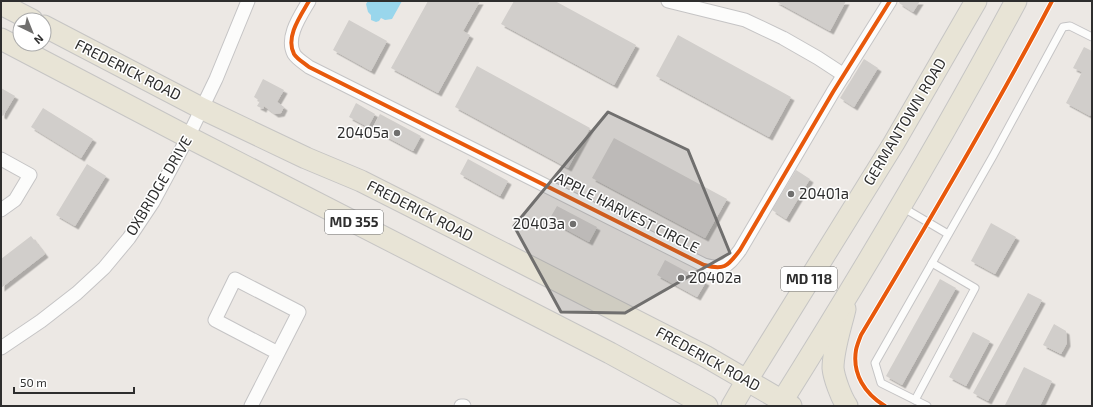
<svg xmlns="http://www.w3.org/2000/svg" width="1093" height="407" font-family="'Exo 2',sans-serif">
<style>
.water{fill:#99d6ec}
.building{fill:#d1cecb;filter:url(#shadow)}
.lines{fill:none;stroke-linecap:round;stroke-linejoin:round}
.service-casing{stroke:#c5c4c5;stroke-width:9}
.minor-casing{stroke:#c5c4c5;stroke-width:15}
.primary-casing{stroke:#c6c5c4;stroke-width:23}
.service{stroke:#fcfcfb;stroke-width:7}
.minor{stroke:#fcfcfb;stroke-width:13}
.primary{stroke:#e8e4d6;stroke-width:21}
.cycleway-casing{stroke:#fff;stroke-width:6}
.cycleway{stroke:#e8590c;stroke-width:4}
.marked{fill:#706f6e;fill-opacity:0.2;stroke:#706f6e;stroke-width:3;stroke-linejoin:round}
.poi-dot{fill:#706f6e;stroke:#fff;stroke-width:1.5}
.labels{text-anchor:middle;stroke-width:3;stroke-linejoin:round;paint-order:stroke}
.shield{fill:#fff;stroke:#6d6d6d;stroke-width:1}
.shield-label{font-size:14px;font-weight:bold;fill:#2e2e2e}
.street-label{font-size:15px;fill:#2e2e2e;stroke:#fff}
.poi-label{font-size:15px;fill:#2e2e2e;stroke:#fff;text-anchor:end}
</style>
<defs>
<filter id="shadow"><feDropShadow dx="3.5" dy="3.5" stdDeviation="0" flood-color="#0004"/></filter>
</defs>
<rect width="100%" height="100%" fill="#ece8e4"/>
<path class="water" d="M368 1H402L392 19 385 20 381 18 379 21 376 22 371 20V15L368 12 366 4Z"/>
<g class="building">
<path d="M428 1H480L463 31 470 35 438 93 391 68Z"/>
<path d="M514 1H555L636 45 614 85 501 24Z"/>
<path d="M775 1H846L830 31Z"/>
<path d="M900 1H920L913 12 899 3Z"/>
<path d="M349 20 387 41 371 71 333 50Z"/>
<path d="M678 35 791 97 769 137 656 76Z"/>
<path d="M1084 47 1092 51V112L1090 116 1066 103 1082 72 1073 68Z"/>
<path d="M864 59 878 68 854 107 840 98Z"/>
<path d="M477 66 590 128 568 168 455 107Z"/>
<path d="M263 79 284 90 277 102 284 107 281 113 275 114 264 106 263 109 257 106 260 101 254 97Z"/>
<path d="M1 88 15 96 3 116 1 115Z"/>
<path d="M356 103 375 114 368 127 349 117Z"/>
<path d="M43 108 93 139 81 158 31 127Z"/>
<path d="M380 114 421 136 413 151 372 129Z"/>
<path d="M614 138 727 199 705 238 592 178Z"/>
<path d="M468 159 508 181 500 196 460 174Z"/>
<path d="M87 164 106 176 75 226 56 215Z"/>
<path d="M796 170 810 179 786 219 772 210Z"/>
<path d="M557 206 597 227 589 242 549 220Z"/>
<path d="M991 223 1016 237 995 274 971 261Z"/>
<path d="M31 236 45 254 1 288V259Z"/>
<path d="M665 260 706 282 697 297 657 275Z"/>
<path d="M940 279 956 288 902 385 886 376Z"/>
<path d="M1028 293 1042 300 988 401 973 393Z"/>
<path d="M1054 324 1066 331 1067 343 1061 354 1043 345Z"/>
<path d="M973 332 990 341 966 386 949 377Z"/>
<path d="M1024 367 1052 381 1040 406H1006L1005 405Z"/>
</g>
<g class="lines">
<g class="service-casing">
<g id="service">
<path d="M902 207 948 234"/>
<path d="M915 400 975 288 932 263"/>
<path d="M927 406 881 383 875 363 993 156 1063 27 1070 26 1092 37"/>
</g>
</g>
<g class="minor-casing">
<g id="minor">
<path d="M309 1C301 15 285 37 294 54 297 59 304 63 309 67L704 265C726 271 728 265 740 250L833 92 890 1"/>
<path d="M668 1 745 20 783 38 818 58 844 75"/>
<path d="M1 159 30 175 15 200 1 210"/>
<path d="M1 348 41 321 77 293 104 268 129 238 153 202 188 137 216 79 248 1"/>
<path d="M251 406 299 312 235 279 215 320 278 353"/>
<path d="M461 406H464"/>
</g>
</g>
<g class="primary-casing">
<g id="primary">
<path d="M1 4 32 20"/>
<path d="M44 26 203 109 306 158 361 181 456 229 705 356 791 406"/>
<path d="M1 39 188 137 610 353 707 406"/>
<path d="M845 309C841 326 833 350 833 368 834 378 841 397 847 406"/>
<path d="M732 406 747 380 894 143 976 1"/>
<path d="M779 406C862 274 942 139 1016 1"/>
</g>
</g>
<use href="#service" class="service"/>
<use href="#minor" class="minor"/>
<use href="#primary" class="primary"/>
<g class="cycleway-casing">
<g id="cycleway">
<path d="M309 1C301 15 285 37 294 54 297 59 304 63 309 67L704 265C726 271 728 265 740 250L833 92 890 1"/>
<path d="M885 406C865 394 852 374 856 350 857 345 859 340 861 335 927 225 992 115 1052 1"/>
</g>
</g>
<use href="#cycleway" class="cycleway"/>
</g>
<path class="marked" d="M608 112 688 150 730 253 625 313 561 312 514 226Z"/>
<g class="poi-dot">
<circle cx="397" cy="133" r="4"/>
<circle cx="791" cy="194" r="4"/>
<circle cx="573" cy="224" r="4"/>
<circle cx="681" cy="278" r="4"/>
</g>
<g class="labels">
<g class="shield">
<rect x="325" y="210" width="58" height="24" rx="3"/>
<rect x="781" y="267" width="56" height="24" rx="3"/>
</g>
<g class="shield-label">
<text x="354" y="227">MD 355</text>
<text x="809" y="284">MD 118</text>
</g>
<g class="street-label">
<text transform="translate(128 70) rotate(27)" y="5">FREDERICK ROAD</text>
<text transform="translate(905 122) rotate(-59)" y="5">GERMANTOWN ROAD</text>
<text transform="translate(159 186) rotate(-59)" y="5">OXBRIDGE DRIVE</text>
<text transform="translate(420 211) rotate(27)" y="5">FREDERICK ROAD</text>
<text transform="translate(627 213) rotate(27)" y="5">APPLE HARVEST CIRCLE</text>
<text transform="translate(708 359) rotate(29)" y="5">FREDERICK ROAD</text>
</g>
<g class="poi-label">
<text x="389" y="138">20405a</text>
<text x="799" y="199" text-anchor="start">20401a</text>
<text x="565" y="229">20403a</text>
<text x="689" y="283" text-anchor="start">20402a</text>
</g>
</g>
<rect width="1093" height="407" fill="none" stroke="#2e2e2e" stroke-width="4"/>
<g transform="translate(32 32) rotate(137)"><circle r="19" fill="#ffffff" stroke="#ababab"/>
<path d="M0-3L7 15L0 10L-7 15Z" fill="#706f6e"/>
<text y="-6" font-size="11" font-weight="bold" text-anchor="middle" fill="#2e2e2e">N</text>
</g>
<path d="M14 387v6h120v-6" fill="none" stroke="#2e2e2e" stroke-width="2"/>
<text x="20" y="387" font-size="12" fill="#2e2e2e" stroke="#ffffff" stroke-width="3" paint-order="stroke">50 m</text>
</svg>
